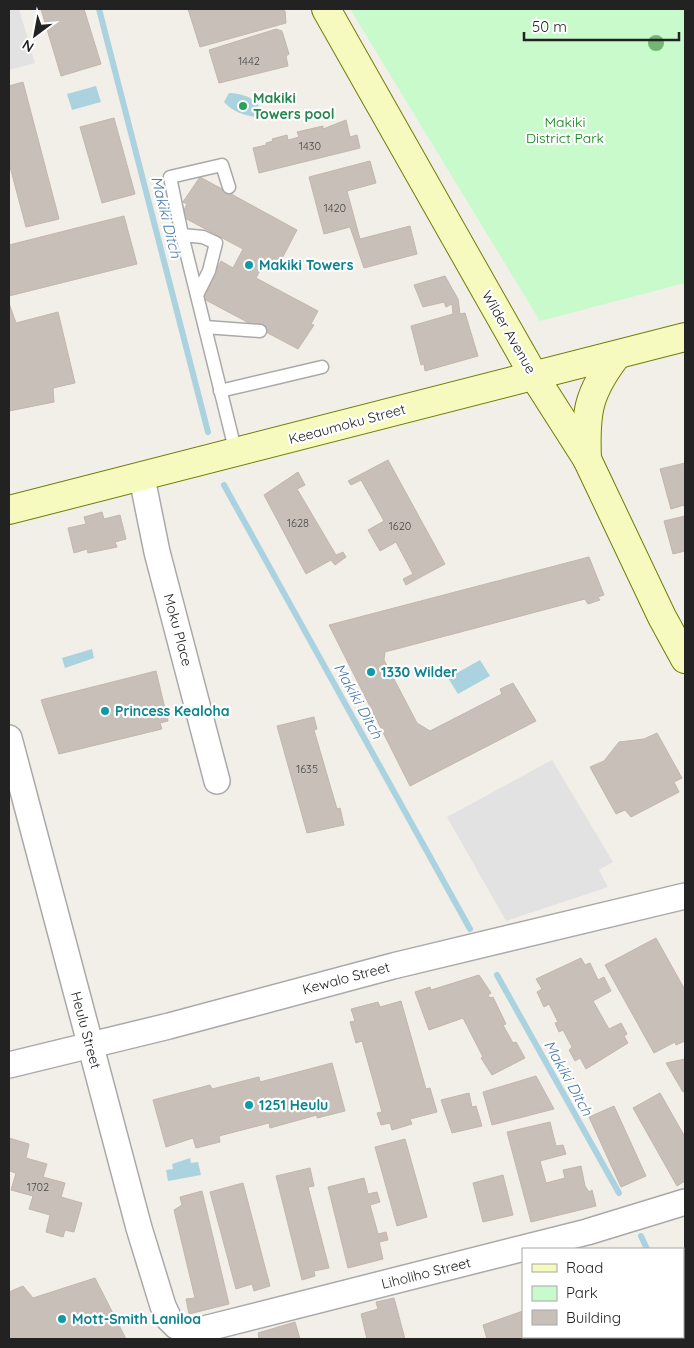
<svg xmlns="http://www.w3.org/2000/svg" width="694" height="1348" font-family="Quicksand,sans-serif">
<style>
.park{fill:#c8facc}
.parking{fill:#e2e2e2}
.water{fill:#aad3df}
.lines{fill:none;stroke-linecap:round;stroke-linejoin:round}
.stream{stroke:#aad3df;stroke-width:6}
.building{fill:#c7bfb8;stroke:#c4b6ab}
.lane-casing{stroke:#a9a9a9;stroke-width:15}
.street-casing{stroke:#a9a9a9;stroke-width:28}
.secondary-casing{stroke:#707d05;stroke-width:30}
.lane{stroke:#fff;stroke-width:12}
.street{stroke:#fff;stroke-width:25}
.secondary{stroke:#f7fabf;stroke-width:28}
.tree{fill:#74b475}
.leisure-dot{fill:#2e9e5b;stroke:#fff;stroke-width:2}
.culture-dot{fill:#0f9aa8;stroke:#fff;stroke-width:2}
.labels{text-anchor:middle;stroke-width:4.5;stroke-linejoin:round;paint-order:stroke}
.number-label{font-size:11px;fill:#4b4948}
.leisure-label{font-size:14px;font-weight:bold;fill:#27864d;stroke:#fff;text-anchor:start}
.park-label{font-size:14px;fill:#0c8416;stroke:#fff}
.culture-label{font-size:14px;font-weight:bold;fill:#0d838f;stroke:#fff;text-anchor:start}
.street-label{font-size:14px;fill:#222;stroke:#fff}
.water-label{font-size:15px;font-style:italic;fill:#4a7aab;stroke:#fff}
</style>
<rect width="100%" height="100%" fill="#f2efe9"/>
<path class="park" d="M350 9H685V283L540 321Z"/>
<g class="parking">
<path d="M9 9H19L35 63 9 70Z"/>
<path d="M552 760 613 862 599 870 608 887 506 921 447 817Z"/>
</g>
<g class="water">
<path d="M96 86 101 102 72 110 67 94Z"/>
<path d="M229 93C243 94 255 97 261 110L256 117C243 115 233 112 224 102Z"/>
<path d="M92 649 94 658 65 668 62 658Z"/>
<path d="M480 660 490 676 458 694 448 678Z"/>
<path d="M190 1158 191 1163 198 1162 201 1175 168 1181 166 1170 173 1169 172 1164Z"/>
</g>
<g class="lines">
<g class="stream">
<path d="M99 9 208 432"/>
<path d="M224 485 470 929"/>
<path d="M497 975 619 1193"/>
<path d="M641 1236 647 1249"/>
<path d="M683 1318 685 1322"/>
</g>
</g>
<g class="building">
<path d="M41 9H84L101 64 61 76Z"/>
<path d="M188 9H281L285 11 286 23 200 47Z"/>
<path d="M276 29 282 31 289 54 286 56 288 66 219 83 209 50Z"/>
<path d="M23 82 59 219 26 227 9 163V86Z"/>
<path d="M114 118 135 194 102 203 80 127Z"/>
<path d="M346 120 350 137 357 135 360 148 259 173 253 148 266 145V143L273 141 272 139 287 135 288 140 299 137 297 132 323 126V129Z"/>
<path d="M370 161 376 183 347 191 360 239 410 226 417 254 364 268 350 227 324 234 309 177Z"/>
<path d="M200 177 297 230 277 268 265 261 256 278 318 311 311 324 314 325 298 349 202 298 221 261 233 268 243 249 181 216 187 204 183 202Z"/>
<path d="M124 216 137 264 9 296V245Z"/>
<path d="M445 276 458 299 460 314 465 313 478 356 425 371 424 364 421 365 411 326 453 314 452 304 446 307 444 302 423 307 414 285Z"/>
<path d="M9 303 16 323 58 312 75 383 53 388 54 402 9 411Z"/>
<path d="M388 460 445 564 406 585 403 579 413 574 396 542 380 551 368 530 384 521 361 480 351 485 348 481Z"/>
<path d="M685 463V512L684 505 671 509 660 469Z"/>
<path d="M298 472 305 485 297 489 336 555 343 552 346 557 335 565 331 560 306 574 264 495Z"/>
<path d="M102 512 104 519 120 515 126 539 115 542 117 547 88 553 87 549 74 553 68 528 86 524 84 517Z"/>
<path d="M685 516V551L673 554 664 521Z"/>
<path d="M589 557 604 595 598 597 600 600 588 604 585 599 385 652 384 660 417 723 430 731 502 694 500 689 513 683 536 721 410 786 329 625Z"/>
<path d="M156 671 168 721 160 723 162 729 59 754 41 700Z"/>
<path d="M314 717 317 729 314 730 337 809 340 808 344 825 307 833 277 726Z"/>
<path d="M657 733 682 778 674 782 679 792 631 817 625 810 616 814 590 767 604 761 619 742 644 739Z"/>
<path d="M656 938 685 990V1041L676 1045 675 1042 654 1053 605 965Z"/>
<path d="M581 958 585 965 590 963 598 980 604 977 611 991 593 1001 609 1029 621 1023 627 1034 624 1036 628 1043 586 1069 580 1058 575 1061 569 1050 572 1047 563 1030 559 1032 555 1023 558 1022 549 1004 544 1007 537 992 542 989 536 979Z"/>
<path d="M479 975 491 993 488 995 490 998 493 997 506 1024 503 1025 513 1043 516 1042 525 1058 492 1075 481 1058 483 1057 463 1018 429 1030 415 992 430 987 431 990Z"/>
<path d="M401 1001 426 1089 430 1088 437 1112 410 1119 412 1124 392 1130 390 1123 381 1125 377 1113 382 1112 362 1041 356 1043 350 1022 355 1021 351 1009 378 1002 380 1007Z"/>
<path d="M685 1059V1091L683 1092 666 1063Z"/>
<path d="M332 1063 345 1111 317 1118V1115L270 1128 269 1123 219 1136 220 1142 196 1148 193 1138 166 1147 153 1100 210 1085 212 1089 259 1077 260 1082Z"/>
<path d="M536 1076 554 1109 492 1125 483 1092Z"/>
<path d="M469 1093 472 1107 476 1106 482 1126 452 1133 441 1100Z"/>
<path d="M660 1093 685 1137V1181L677 1186 633 1108Z"/>
<path d="M614 1106 646 1176 621 1187 589 1117Z"/>
<path d="M550 1122 556 1146 563 1145 566 1154 540 1161 546 1183 565 1178 563 1170 581 1166 585 1186 589 1192 592 1190 596 1206 531 1222 507 1132Z"/>
<path d="M9 1138 29 1144 26 1158 47 1164 43 1177 65 1183 61 1197 82 1203 74 1232 65 1230 63 1237 46 1232 50 1215 29 1209 33 1196 11 1190 16 1173 9 1171Z"/>
<path d="M405 1139 427 1217 397 1226 375 1147Z"/>
<path d="M310 1168 314 1186 308 1187 329 1268 314 1271 315 1276 302 1280 276 1176Z"/>
<path d="M503 1175 513 1215 483 1222 473 1183Z"/>
<path d="M364 1178 368 1194 377 1192 380 1202 370 1205 378 1234 386 1232 388 1240 379 1242 383 1259 348 1268 328 1187Z"/>
<path d="M243 1183 270 1286 254 1291 252 1284 236 1289 210 1192Z"/>
<path d="M202 1191 229 1304 189 1314 186 1299 195 1298 174 1210 182 1205 180 1197Z"/>
<path d="M95 1278 126 1339H9V1292L23 1286 33 1298Z"/>
<path d="M394 1298 405 1339H367L361 1314 378 1309 376 1302Z"/>
<path d="M523 1311V1337H624V1339H487L483 1325Z"/>
<path d="M295 1322 300 1339H259L258 1333Z"/>
</g>
<g class="lines">
<g class="lane-casing">
<g id="lane">
<path d="M229 187 222 165 170 177 182 235 236 453"/>
<path d="M182 235 203 237 216 243 209 271 197 295"/>
<path d="M205 327 260 331"/>
<path d="M220 391 322 367"/>
</g>
</g>
<g class="street-casing">
<g id="street">
<path d="M142 478 157 552 217 781"/>
<path d="M9 738 139 1228 163 1306 169 1319 176 1326 192 1332 200 1330 587 1232 685 1202"/>
<path d="M9 1065 169 1026 393 966 685 896"/>
</g>
</g>
<g class="secondary-casing">
<g id="secondary">
<path d="M326 9 534 376 587 459 662 617 685 659"/>
<path d="M587 459C585 412 588 393 617 355"/>
<path d="M9 510 685 337"/>
</g>
</g>
<use href="#lane" class="lane"/>
<use href="#street" class="street"/>
<use href="#secondary" class="secondary"/>
</g>
<circle class="tree" cx="656" cy="43" r="8"/>
<circle class="leisure-dot" cx="243" cy="106" r="5"/>
<g class="culture-dot">
<circle cx="249" cy="265" r="5"/>
<circle cx="371" cy="672" r="5"/>
<circle cx="105" cy="711" r="5"/>
<circle cx="249" cy="1105" r="5"/>
<circle cx="62" cy="1319" r="5"/>
</g>
<g class="labels">
<g class="number-label">
<text x="249" y="65">1442</text>
<text x="310" y="150">1430</text>
<text x="335" y="212">1420</text>
<text x="298" y="527">1628</text>
<text x="400" y="530">1620</text>
<text x="307" y="773">1635</text>
<text x="38" y="1191">1702</text>
</g>
<g class="leisure-label">
<text x="253" y="103">Makiki<tspan x="253" dy="16">Towers pool</tspan></text>
</g>
<g class="park-label">
<text x="565" y="127">Makiki<tspan x="565" dy="16">District Park</tspan></text>
</g>
<g class="culture-label">
<text x="259" y="270">Makiki Towers</text>
<text x="381" y="677">1330 Wilder</text>
<text x="115" y="716">Princess Kealoha</text>
<text x="259" y="1110">1251 Heulu</text>
<text x="72" y="1324">Mott-Smith Laniloa</text>
</g>
<g class="street-label">
<text transform="translate(509 332) rotate(60)" y="5">Wilder Avenue</text>
<text transform="translate(347 424) rotate(-15)" y="5">Keeaumoku Street</text>
<text transform="translate(178 630) rotate(75)" y="5">Moku Place</text>
<text transform="translate(346 978) rotate(-15)" y="5">Kewalo Street</text>
<text transform="translate(86 1030) rotate(75)" y="5">Heulu Street</text>
<text transform="translate(426 1273) rotate(-14)" y="5">Liholiho Street</text>
</g>
<g class="water-label">
<text transform="translate(166 217) rotate(76)" y="5">Makiki Ditch</text>
<text transform="translate(358 701) rotate(61)" y="5">Makiki Ditch</text>
<text transform="translate(568 1078) rotate(61)" y="5">Makiki Ditch</text>
</g>
</g>
<rect width="694" height="1348" fill="none" stroke="#222222" stroke-width="20"/>
<rect x="522" y="1248" width="162" height="90" fill="#ffffff" stroke="#a7a7a7"/>
<rect x="532" y="1264" width="25" height="8" fill="#f7fabf" stroke="#a7a7a7"/>
<text x="566" y="1273" font-size="15" fill="#222222">Road</text>
<rect x="532" y="1286" width="25" height="15" fill="#c8facc" stroke="#a7a7a7"/>
<text x="566" y="1298" font-size="15" fill="#222222">Park</text>
<rect x="532" y="1310" width="25" height="15" fill="#c7bfb8" stroke="#a7a7a7"/>
<text x="566" y="1323" font-size="15" fill="#222222">Building</text>
<g transform="translate(35 35) rotate(212)" stroke="#ffffff" stroke-width="4" paint-order="stroke">
<path d="M0-4L9 19L0 12L-9 19Z" fill="#222222"/>
<text y="-8" font-size="14" font-weight="bold" text-anchor="middle" fill="#222222">N</text>
</g>
<path d="M524 32v8h155v-8" fill="none" stroke="#222222" stroke-width="2.5"/>
<text x="532" y="32" font-size="15" fill="#222222" stroke="#ffffff" stroke-width="4" paint-order="stroke">50 m</text>
</svg>
